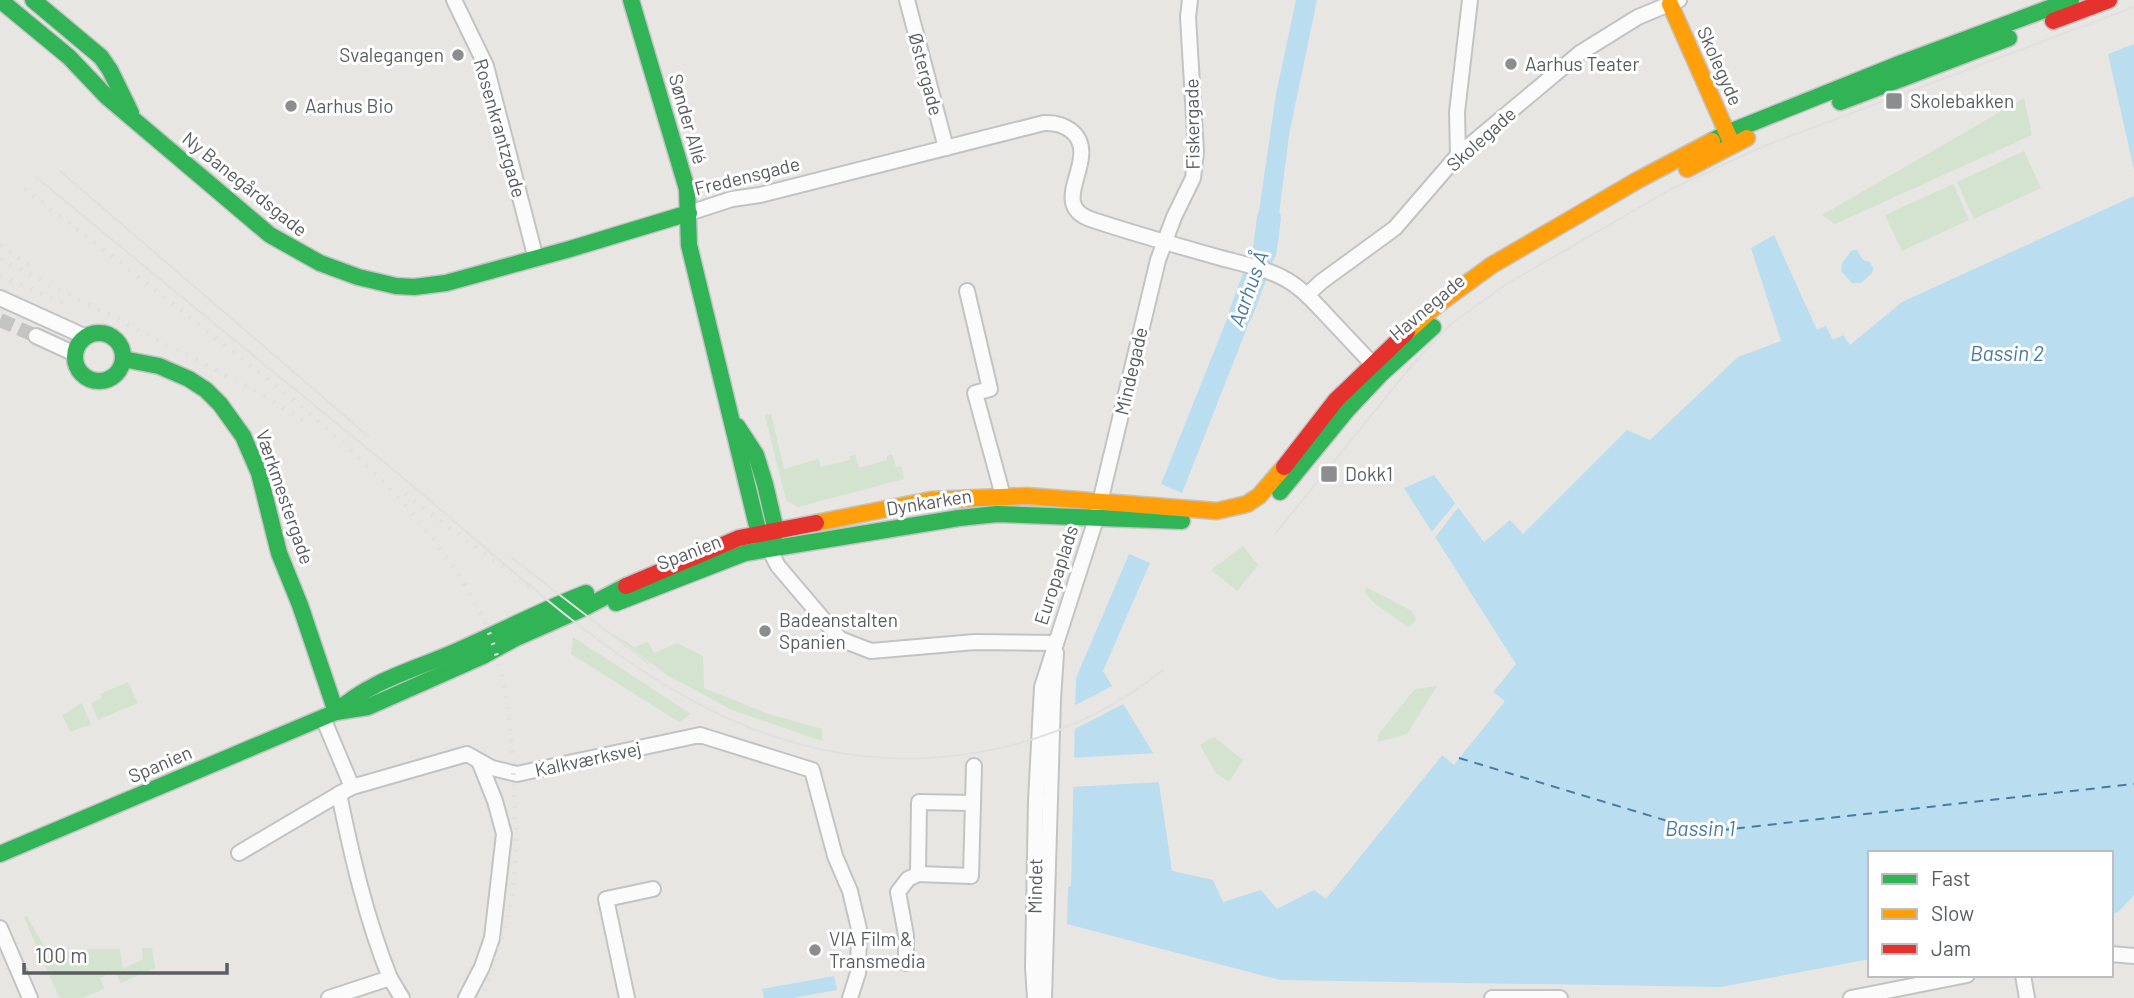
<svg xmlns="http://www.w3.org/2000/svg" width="2134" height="998" font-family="Barlow,sans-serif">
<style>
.green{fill:#d3e3cf}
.water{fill:#baddef}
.pier{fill:#e8e6e3}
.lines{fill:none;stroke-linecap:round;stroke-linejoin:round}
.river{stroke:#baddef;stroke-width:24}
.ferry{stroke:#487ba4;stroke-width:2;stroke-dasharray:9 7;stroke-linecap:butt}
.street-tunnel{stroke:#c4c4c2;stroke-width:14;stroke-dasharray:14 7;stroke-linecap:butt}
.street-casing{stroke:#c2c3c3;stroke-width:18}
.fast-casing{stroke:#c3c3c4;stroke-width:19}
.slow-casing{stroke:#c3c3c4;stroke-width:19}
.jam-casing{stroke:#c3c3c4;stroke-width:19}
.street{stroke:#fcfbfb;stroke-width:14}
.fast{stroke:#30b455;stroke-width:16}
.slow{stroke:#ff9f0a;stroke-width:16}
.jam{stroke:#e5322d;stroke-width:16}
.tram{stroke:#e0e0e0;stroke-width:2}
.rail{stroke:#e0e0e0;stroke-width:4.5;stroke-dasharray:2 9;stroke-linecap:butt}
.poi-dot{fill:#8b8d8e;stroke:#fff;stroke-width:2.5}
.labels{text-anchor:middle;stroke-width:6;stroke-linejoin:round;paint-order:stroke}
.poi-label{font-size:19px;fill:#595d60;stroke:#fff;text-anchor:start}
.street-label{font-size:19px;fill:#595d60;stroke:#fff}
.water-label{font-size:21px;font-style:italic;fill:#487ba4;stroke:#fff}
</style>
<rect width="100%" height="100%" fill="#e8e6e3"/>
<g class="green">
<path d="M2024 98 2032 135 1835 224 1822 215Z"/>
<path d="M2024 151 2041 188 1974 219 1957 182Z"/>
<path d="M1953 184 1969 220 1902 251 1885 215Z"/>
<path d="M771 414 784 469 818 459 821 467 850 460 849 456 855 455 859 468 887 460V456L892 454 896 467 901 466 904 479 798 507 786 500 765 416Z"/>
<path d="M1243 546 1258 565 1237 591 1211 570Z"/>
<path d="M1366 587 1412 611 1416 621 1408 627C1393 615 1375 608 1365 592Z"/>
<path d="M607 630 634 647 648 642 654 653 677 643 703 656 704 688 766 713 822 729V741L732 710 667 675Z"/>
<path d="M573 637 691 714 679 722 571 654Z"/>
<path d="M128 682 138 703 98 720 91 703 102 698 100 694Z"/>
<path d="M1437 686 1407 734 1378 742V735L1415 689Z"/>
<path d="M82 703 91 725 86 727 85 726 70 732 62 715C71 711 75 706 82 703Z"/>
<path d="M1214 737 1243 760 1229 782 1216 773 1200 745Z"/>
<path d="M27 916C34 930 41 940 48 954L92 949H120L123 969 143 959 142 948H152L155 968 121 983 115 971 100 978 104 989 82 998H62L59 997 24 917Z"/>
</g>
<g class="water">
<path d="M1296 0H1317L1289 135 1274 253 1254 246 1276 94Z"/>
<path d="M2134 44V170L2108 54Z"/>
<path d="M2134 196V895L2118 912 2111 914V853H1870V959L1721 987 1280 980 1067 924 1068 887 1071 886 1076 678 1129 554 1150 563 1103 671 1155 756 1172 871 1213 880 1223 902 1261 890 1277 909 1314 890 1326 899 1516 664 1404 488 1434 475 1484 542 1510 520 1523 534 1627 430 1650 440 1738 357 1781 341 1751 248 1774 235 1817 330 1826 326 1833 340 1843 335 1850 345 1902 302Z"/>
<path d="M1852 250H1857L1863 260 1870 262 1873 268 1872 273 1861 283H1852L1841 271 1842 263Z"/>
<path d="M1243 279 1263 287 1182 493 1161 484Z"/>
<path d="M834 976 837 990 793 998H764L762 989Z"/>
</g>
<g class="pier">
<path d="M1457 501 1460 505 1434 539 1430 534Z"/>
<path d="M1114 685 1125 703 1071 731 1072 707Z"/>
<path d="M1493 692 1505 701 1454 765 1442 755Z"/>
<path d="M1156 753 1159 759 1162 782 1070 787 1071 758Z"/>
</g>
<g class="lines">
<path class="river" d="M1241 313 1265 249 1269 218"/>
<path class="ferry" d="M1459 758 1704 832 2134 784"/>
<path class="street-tunnel" d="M0 320 36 336"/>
<g class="street-casing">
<g id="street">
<path d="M454 0 486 66 536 259"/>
<path d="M907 0 946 148"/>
<path d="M1458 155 1457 112 1470 0"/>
<path d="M689 213 732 199 760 195 1044 123C1065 122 1084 134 1081 157 1079 181 1057 209 1093 220 1135 234 1178 246 1221 258 1243 264 1268 269 1287 280 1304 290 1317 305 1330 319 1346 336 1362 353 1378 370"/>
<path d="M967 291 990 389 975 393 1003 496"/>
<path d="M1307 295 1321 282 1395 228 1458 155 1580 53 1638 17 1679 0"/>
<path d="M0 298 86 337"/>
<path d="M36 336 75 354"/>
<path d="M769 549 778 566 840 639 871 651 975 642 1056 643"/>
<path d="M323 718 352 787"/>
<path d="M239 853 339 794"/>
<path d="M918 874 919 802 973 803"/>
<path d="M0 928 30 998"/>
<path d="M2111 954 2134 956"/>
<path d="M906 963V935L898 892 908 879 918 874 971 876 974 766"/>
<path d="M2023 975 2027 998"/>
<path d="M390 978 402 998"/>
<path d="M329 998 390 978C366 918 352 857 339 794L352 787 467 754 492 768 517 774 700 735 812 770 835 856 850 891 859 929 858 973 850 998"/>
<path d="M466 998 482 967 492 938 504 834 495 801 479 761"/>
<path d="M627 998 606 899 653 889"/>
<path d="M1035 998 1033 967 1036 801 1042 687 1096 519 1158 260 1174 217 1193 178 1196 152 1188 17 1190 0"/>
<path d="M1044 998 1053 699 1056 653"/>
<path d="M1492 998H1560"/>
<path d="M1851 998 1967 975"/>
</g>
</g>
<g class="fast-casing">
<g id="fast">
<path d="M0 0 69 57 107 97 270 235 320 263 358 277 396 286 414 287 446 283 570 249 689 213"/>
<path d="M33 0 101 57 110 70 131 113"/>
<path d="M631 0 687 189 689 245 759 534 767 545"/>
<path d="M1840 102 2009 38"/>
<path d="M1712 141 1727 133 1899 64 2071 0"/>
<circle cx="99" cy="357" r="24"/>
<path d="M123 359 159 366 189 379 206 390 220 404 243 436 259 473 279 553 300 605 336 712"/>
<path d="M737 426 756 455 765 484 776 531 772 541"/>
<path d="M1280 492 1348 409 1381 374 1433 327"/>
<path d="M616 603 745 553 959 518 997 514 1182 521"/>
<path d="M336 712C371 680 414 670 457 651 500 632 542 610 586 593"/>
<path d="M0 854 336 712 368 707 483 656 514 639 584 608 626 586"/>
</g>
</g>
<g class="slow-casing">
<g id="slow">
<path d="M1670 4 1732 144"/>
<path d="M1687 169 1747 138"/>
<path d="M1407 332 1437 305 1492 265 1638 180 1712 141"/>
<path d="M816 523 931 500 1027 496 1217 511 1247 504 1259 496 1284 467"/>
</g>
</g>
<g class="jam-casing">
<g id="jam">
<path d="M2053 21 2109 0"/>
<path d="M1284 467 1336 400 1407 332"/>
<path d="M626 586 739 538 816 523"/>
</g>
</g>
<use href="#street" class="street"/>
<use href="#fast" class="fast"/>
<use href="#slow" class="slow"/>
<use href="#jam" class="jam"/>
<g class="tram">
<path d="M60 171 368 436"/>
<path d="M35 176C154 275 275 373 395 471 562 609 723 786 961 755 1036 745 1104 717 1163 670"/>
<path d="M1275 534 1413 364 1451 324 1505 285 1673 188 1764 146 2134 7"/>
<path d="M512 558 648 663"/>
</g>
<g class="rail">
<path d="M24 189C88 237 150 286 212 335 307 410 411 490 472 597 507 657 512 728 514 796 515 819 517 842 515 865 512 911 499 956 481 998"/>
<path d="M0 245 29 265"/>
<path d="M0 259 251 388 306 422"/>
<path d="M0 276 71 306"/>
<path d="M405 494 463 538"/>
<path d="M466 540 533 589"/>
</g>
</g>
<g class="poi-dot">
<circle cx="458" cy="55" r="7"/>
<circle cx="1511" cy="64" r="7"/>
<rect x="1885" y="92" width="18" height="18" rx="3.5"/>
<circle cx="291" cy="106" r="7"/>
<rect x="1320" y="465" width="18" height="18" rx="3.5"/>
<circle cx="765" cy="631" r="7"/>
<circle cx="815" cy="950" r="7"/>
</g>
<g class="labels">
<g class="poi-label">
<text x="444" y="62" text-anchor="end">Svalegangen</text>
<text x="1525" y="71">Aarhus Teater</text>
<text x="1910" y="108">Skolebakken</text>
<text x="305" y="113">Aarhus Bio</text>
<text x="1345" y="481">Dokk1</text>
<text x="779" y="627">Badeanstalten<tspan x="779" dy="22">Spanien</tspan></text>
<text x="829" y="946">VIA Film &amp;<tspan x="829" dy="22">Transmedia</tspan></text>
</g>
<g class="street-label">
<text transform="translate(1720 66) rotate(66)" y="7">Skolegyde</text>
<text transform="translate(926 74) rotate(75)" y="7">Østergade</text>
<text transform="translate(688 119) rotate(74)" y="7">Sønder Allé</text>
<text transform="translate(1192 124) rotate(-91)" y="7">Fiskergade</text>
<text transform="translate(500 128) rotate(74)" y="7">Rosenkrantzgade</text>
<text transform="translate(1481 139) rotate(-42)" y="7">Skolegade</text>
<text transform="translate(747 176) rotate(-14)" y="7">Fredensgade</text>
<text transform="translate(245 184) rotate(39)" y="7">Ny Banegårdsgade</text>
<text transform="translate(1427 307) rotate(-40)" y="7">Havnegade</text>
<text transform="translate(1131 371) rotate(-77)" y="7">Mindegade</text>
<text transform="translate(285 497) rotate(71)" y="7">Værkmestergade</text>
<text transform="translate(929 502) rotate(-9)" y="7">Dynkarken</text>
<text transform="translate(689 552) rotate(-21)" y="7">Spanien</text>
<text transform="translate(1056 575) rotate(-72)" y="7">Europaplads</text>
<text transform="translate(588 759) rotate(-12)" y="7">Kalkværksvej</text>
<text transform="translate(160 764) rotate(-23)" y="7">Spanien</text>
<text transform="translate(1035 886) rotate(-89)" y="7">Mindet</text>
</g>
<g class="water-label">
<text transform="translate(1249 289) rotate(-70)" y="7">Aarhus Å</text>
<text x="2007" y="361">Bassin 2</text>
<text x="1700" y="836">Bassin 1</text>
</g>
</g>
<rect x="1868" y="851" width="245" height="126" fill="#ffffff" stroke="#bdbebf" stroke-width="2"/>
<rect x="1882" y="874" width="35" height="10" fill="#30b455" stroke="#bdbebf" stroke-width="2"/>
<text x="1931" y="886" font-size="21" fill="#595d60">Fast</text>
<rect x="1882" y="909" width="35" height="10" fill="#ff9f0a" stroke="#bdbebf" stroke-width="2"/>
<text x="1931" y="921" font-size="21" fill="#595d60">Slow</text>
<rect x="1882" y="944" width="35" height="10" fill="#e5322d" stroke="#bdbebf" stroke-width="2"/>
<text x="1931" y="956" font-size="21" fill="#595d60">Jam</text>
<path d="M24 963v10h203v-10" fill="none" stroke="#595d60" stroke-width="3.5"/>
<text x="35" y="963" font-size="21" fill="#595d60" stroke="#ffffff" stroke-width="5" paint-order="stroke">100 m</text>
</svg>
